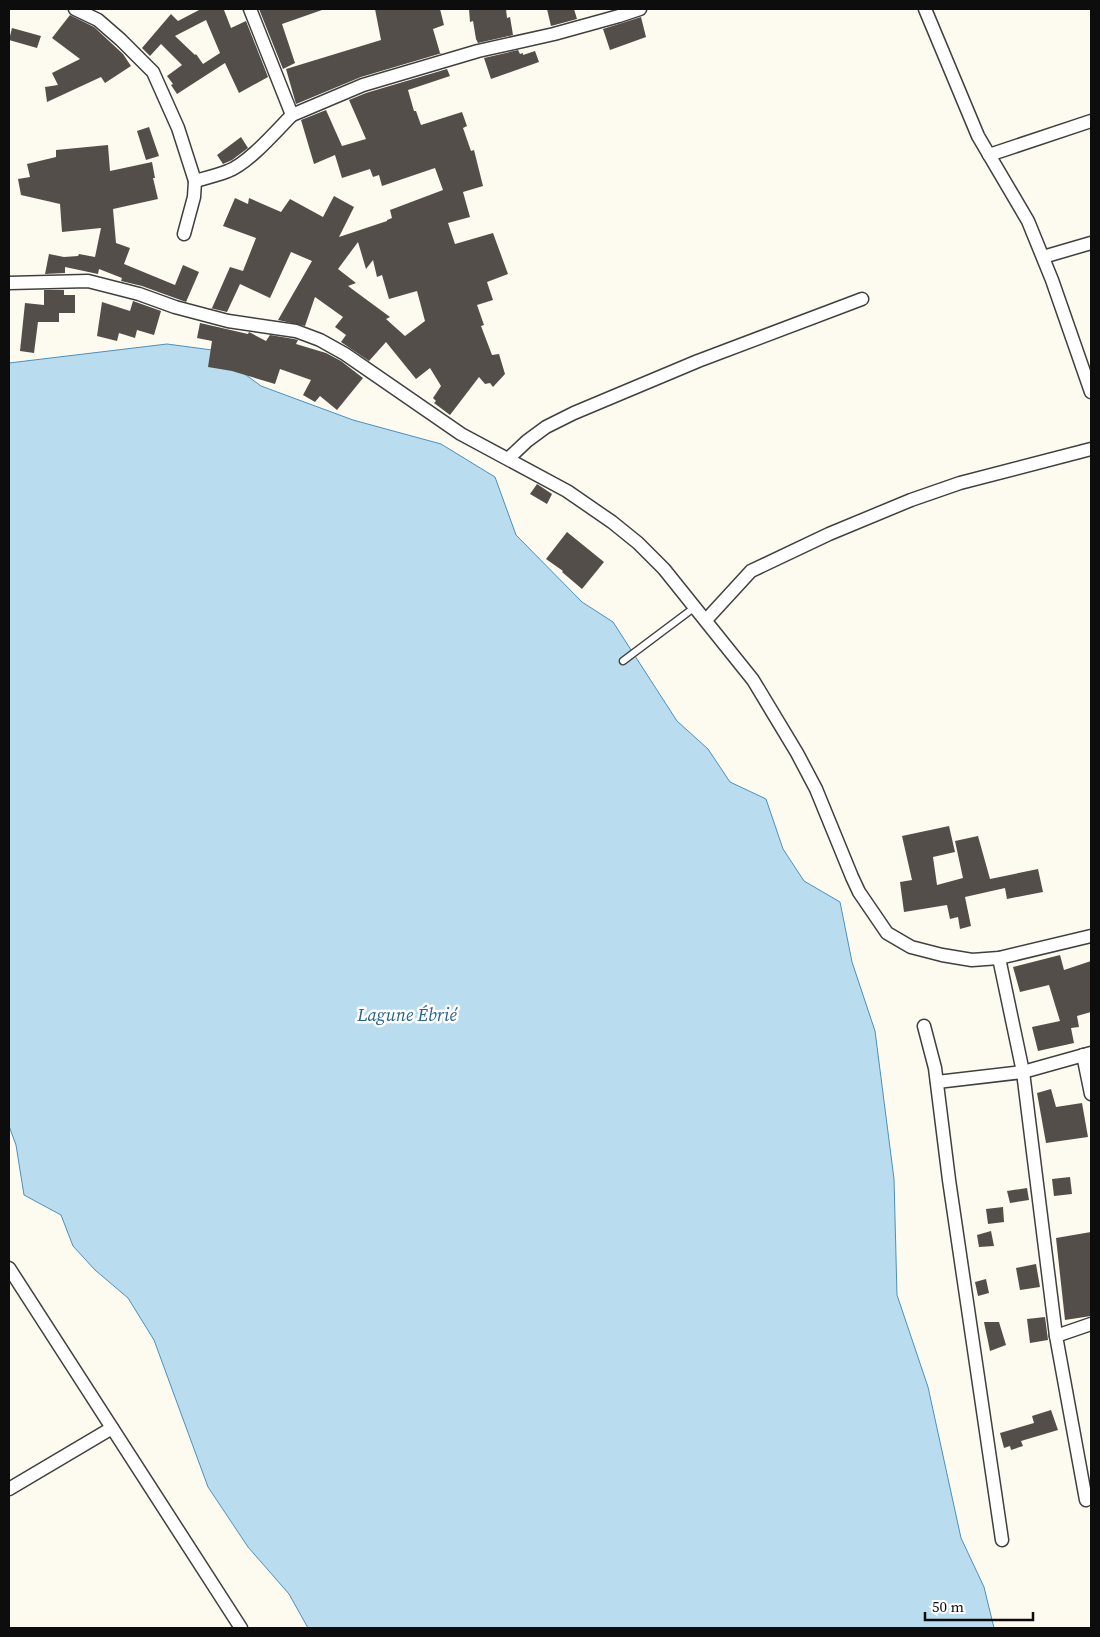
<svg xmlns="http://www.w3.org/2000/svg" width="1100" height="1637" font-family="'Source Serif 4',serif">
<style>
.water{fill:#badcef;stroke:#4a91bd}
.building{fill:#544e4b;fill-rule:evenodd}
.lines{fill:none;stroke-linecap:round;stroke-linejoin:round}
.lane-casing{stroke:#404040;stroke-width:9}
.street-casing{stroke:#404040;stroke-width:15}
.lane{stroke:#fff;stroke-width:6}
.street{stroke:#fff;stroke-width:12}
.labels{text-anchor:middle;stroke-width:5;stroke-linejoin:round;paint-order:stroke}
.water-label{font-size:18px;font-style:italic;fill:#266390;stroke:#fff}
</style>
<rect width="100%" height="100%" fill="#fdfaef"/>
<path class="water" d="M167 344 212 350 261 386 353 420 441 444 495 477 516 535 582 602 613 622 677 721 708 749 730 782 766 799 783 849 804 881 840 902 852 962 875 1031 894 1179 897 1295 928 1387 961 1538 984 1587 994 1628H308L289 1594 248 1547 208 1487 154 1340 128 1298 95 1270 73 1246 61 1215 24 1195 16 1145 9 1126V363Z"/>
<g class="building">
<path d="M201 9H227L224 10 231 28 246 21 268 77 239 93 225 63 177 94 171 85 173 84 167 76 182 65 161 44 150 56 142 48 171 14 178 21ZM206 20 220 53 203 64 196 54 195 55 175 36Z"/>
<path d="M259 9H321L322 10 282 24 295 63 283 69Z"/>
<path d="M375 9H440L444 25 433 29 440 53H442L361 77 296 104 286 69 381 40Z"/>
<path d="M469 9H506L507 18 510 17 513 35 478 43 476 39 473 21 470 22Z"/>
<path d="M547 9H574L577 19 551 26Z"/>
<path d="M70 15 94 27 123 54 131 66 105 83 101 77 47 102 45 87 58 85 52 73 80 59 52 38Z"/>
<path d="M641 17 646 37 610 50 603 29Z"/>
<path d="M12 28 41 36 37 48 9 40Z"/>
<path d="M518 50 520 54 523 53V55L535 51 539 62 491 79 484 58Z"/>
<path d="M447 69 450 76 408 90 414 111H416L421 125 462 112 467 126 463 128 471 151 474 150 483 186 463 192 470 217 448 223 455 244 493 233 508 274 487 282 493 300 477 305 484 325 481 326 492 355 499 354 505 374 493 387 490 383 485 384 479 377 450 415 434 403 436 401 433 398 441 386 430 368 416 379 386 342 369 361 341 342 346 335 335 327 343 317 315 297 305 326 278 320 312 261 291 252 270 298 240 284 227 312 210 308H212L230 267 243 271 256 238 223 226 235 198 248 204 249 198 281 212 290 199 323 217 334 196 354 207 339 237 387 221V220L392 218 390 210 443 190 435 168 382 186 379 175 373 177 370 169 342 178 335 155 314 164 301 120 326 110 342 146 366 139 349 100 366 93ZM358 242 366 269 373 260 377 277 382 275 389 299 417 291 425 321 405 336 386 319 390 317 348 286 356 283 338 269Z"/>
<path d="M149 127 159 156 146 160 137 131Z"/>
<path d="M241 137 248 148 232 160 223 164 217 155Z"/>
<path d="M108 145 110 171 152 162 155 178H153L158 199 113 209 116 243 130 248 124 264 175 285 183 265 199 272 186 302 142 286 121 281 122 278 99 269 98 274 65 267V273L45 274 49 254 64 257 78 256 79 254 95 257 101 228 62 232 60 204 21 195 18 179 30 177 27 164 56 157V150Z"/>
<path d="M44 290H64V295H75V313H59V322H38L34 353 20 351 25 303 44 305Z"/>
<path d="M133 301 161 311 154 335 137 330 135 338 119 333 117 341 97 336 102 302 130 311Z"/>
<path d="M200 323 248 334 249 332 266 341 270 335 294 339 298 340 296 344 326 353 341 361 363 378 337 410 320 396 315 402 303 395 311 380 280 369 275 384 232 371 208 367 212 341 197 338Z"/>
<path d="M537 484 552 494 547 504 530 494Z"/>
<path d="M567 532 604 562 582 589 562 572 563 571 546 559Z"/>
<path d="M949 826 955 852 933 857 937 885 963 878 955 841 978 836 990 879 1038 869 1043 892 1007 899 1005 888 965 897 971 926 960 929 958 917 950 919 947 905 904 912 900 882 912 880 902 836Z"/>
<path d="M1060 955 1064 970 1091 961V1012L1077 1016 1079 1027 1071 1028 1074 1043 1038 1051 1032 1027 1060 1021 1049 985 1020 992 1013 967Z"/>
<path d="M1051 1089 1056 1107 1082 1103 1088 1137 1046 1143 1037 1093Z"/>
<path d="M1070 1177 1072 1194 1054 1196 1052 1179Z"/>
<path d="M1027 1188 1029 1200 1010 1203 1007 1191Z"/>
<path d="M1003 1207 1004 1222 988 1224 986 1209Z"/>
<path d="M991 1231 994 1246 979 1247 977 1235Z"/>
<path d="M1091 1232V1316L1065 1320 1056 1238Z"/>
<path d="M1036 1264 1040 1287 1020 1290 1016 1268Z"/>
<path d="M986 1279 989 1293 978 1296 975 1282Z"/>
<path d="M1045 1317 1048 1340 1030 1343 1027 1319Z"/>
<path d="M984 1322H999L1006 1345 990 1351Z"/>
<path d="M1051 1410 1058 1430 1021 1441 1023 1446 1011 1450 1010 1446 1004 1448 1000 1433 1034 1423 1032 1416Z"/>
</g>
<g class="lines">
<g class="lane-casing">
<path id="lane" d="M623 661 695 607"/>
</g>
<g class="street-casing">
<g id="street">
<path d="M75 9 98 20 121 40 153 72 178 128 195 181 194 197 184 234"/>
<path d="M250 9 292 115 363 85 478 51 554 34 619 16 640 9"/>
<path d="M925 9 978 136 1028 221 1052 280 1091 392"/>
<path d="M989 155 1091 121"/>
<path d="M195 181C206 178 218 175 228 171 248 164 277 130 292 115"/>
<path d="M1043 257 1091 243"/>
<path d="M9 283 88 281 139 294 175 307 228 321 296 331 320 340 345 354 461 434 567 491 612 522 638 543 664 569 753 680 797 753 816 789 852 877 859 892 887 933 911 947 942 955 972 960 999 958 1091 936"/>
<path d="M509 458 527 441 546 427 574 413 698 361 862 299"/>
<path d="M706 620 751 571 829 534 911 500 960 483 1091 449"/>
<path d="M999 958 1023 1072 1056 1336 1086 1500"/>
<path d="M924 1026 935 1068 949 1180 1002 1540"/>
<path d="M1083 1055 1091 1094"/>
<path d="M937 1082 1023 1072 1091 1053"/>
<path d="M9 1268 241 1628"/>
<path d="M1056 1336 1091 1324"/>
<path d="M9 1489 112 1428"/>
</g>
</g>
<use href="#lane" class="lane"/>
<use href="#street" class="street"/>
</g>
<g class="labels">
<g class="water-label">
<text x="407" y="1021">Lagune Ébrié</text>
</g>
</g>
<rect width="1100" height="1637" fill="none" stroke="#0d0d0d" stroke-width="20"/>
<path d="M925 1612v8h108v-8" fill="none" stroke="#0d0d0d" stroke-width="2.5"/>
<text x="932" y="1612" font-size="15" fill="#0d0d0d" stroke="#ffffff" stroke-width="4" paint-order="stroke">50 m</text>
</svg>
